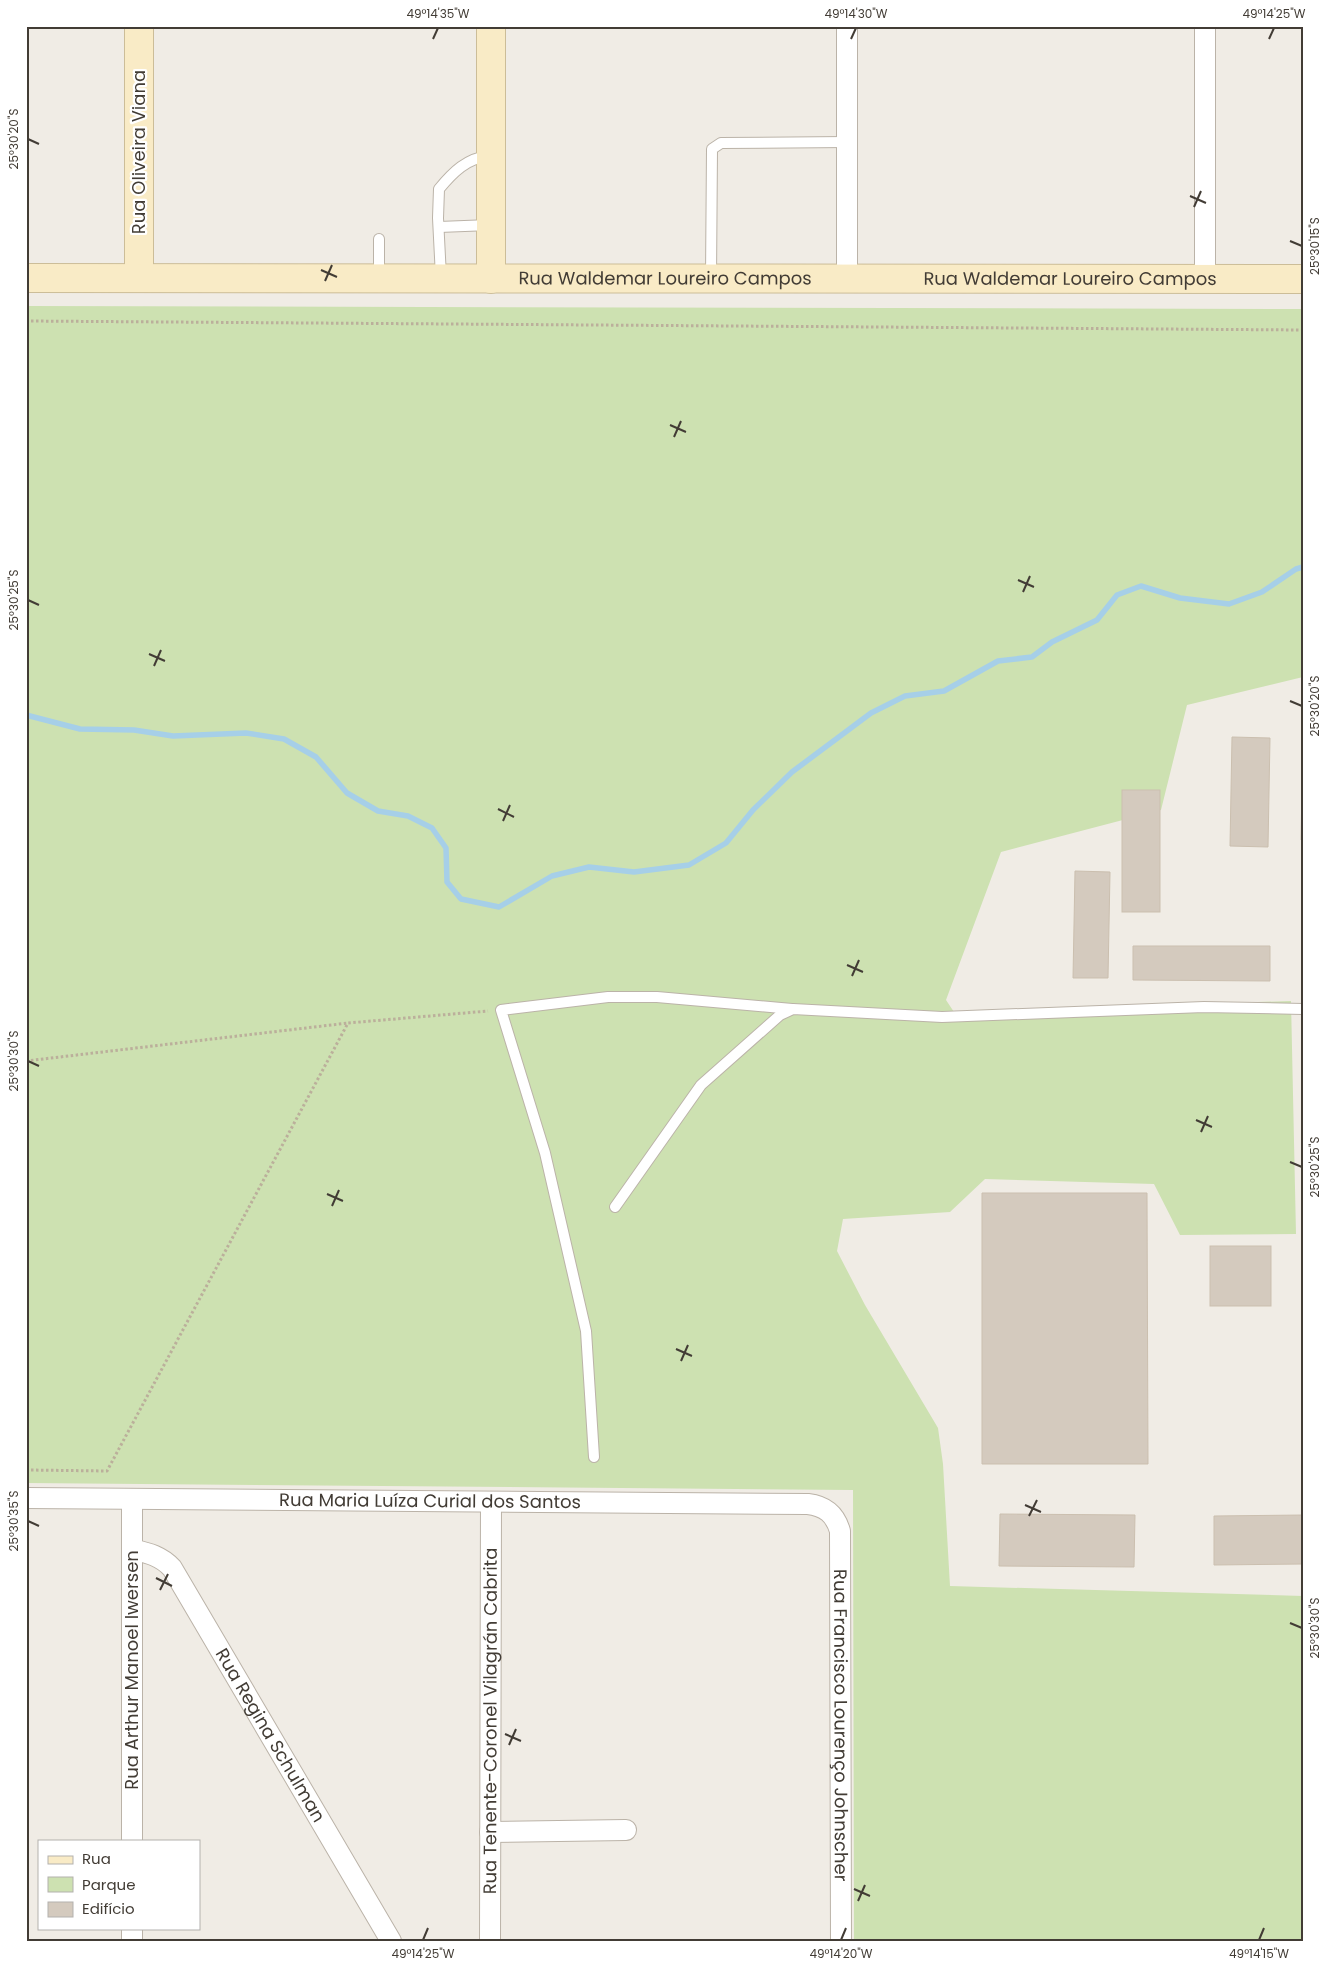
<svg xmlns="http://www.w3.org/2000/svg" width="1329" height="1967" font-family="Poppins,sans-serif">
<style>
.green{fill:#cde1b1}
.lines{fill:none;stroke-linecap:round;stroke-linejoin:round}
.stream{stroke:#a6cfe8;stroke-width:5.5}
.building{fill:#d4cabe;stroke:#cbbfaf}
.service-casing{stroke:#bbb3a8;stroke-width:12}
.minor-casing{stroke:#bbb3a8;stroke-width:22}
.secondary-casing{stroke:#ccbd98;stroke-width:30}
.path{stroke:#bbaf9b;stroke-width:3;stroke-dasharray:2.5 2.5;stroke-linecap:butt}
.service{stroke:#fff;stroke-width:10}
.minor{stroke:#fff;stroke-width:20}
.secondary{stroke:#f9ebc6;stroke-width:28}
.ticks{fill:none;stroke:#423c35;stroke-width:2}
.labels{text-anchor:middle;stroke-width:4.5;stroke-linejoin:round;paint-order:stroke}
.street-label{font-size:18px;fill:#423c35;stroke:#fff}
.neatline{fill:none;stroke:#423c35;stroke-width:2}
.ticks-label{font-size:12px;text-anchor:middle;fill:#423c35}
</style>
<rect width="100%" height="100%" fill="#f0ece5"/>
<path class="green" d="M26 306 1303 309V677L1187 705 1161 810 1001 852 946 1000 954 1012 1291 1001 1296 1234 1180 1235 1154 1184 985 1179 950 1212 843 1219 837 1251 865 1305 938 1428 943 1464 950 1586 1303 1596V1941H854L853 1490 26 1483Z"/>
<g class="lines">
<path class="stream" d="M26 715 80 729 134 730 173 736 246 733 284 739 316 757 347 793 378 811 408 816 432 828 446 848 447 882 461 899 499 907 552 876 589 867 634 872 689 865 726 843 753 810 792 772 871 713 905 696 944 691 998 661 1032 657 1052 642 1097 620 1117 595 1141 586 1180 598 1229 604 1262 592 1296 569 1303 567"/>
</g>
<g class="building">
<path d="M1303 733V840H1301Z"/>
<path d="M1232 737 1270 738 1268 847 1230 846Z"/>
<rect x="1122" y="790" width="38" height="122"/>
<path d="M1075 871 1110 872 1108 978H1073Z"/>
<path d="M1133 946H1270V981L1133 980Z"/>
<path d="M982 1193H1147L1148 1464H982Z"/>
<rect x="1210" y="1246" width="61" height="60"/>
<path d="M1000 1514 1135 1515 1134 1567 999 1566Z"/>
<path d="M1303 1515V1564L1214 1565V1516Z"/>
</g>
<g class="lines">
<g class="service-casing">
<g id="service">
<path d="M439 227 490 225"/>
<path d="M379 277V239"/>
<path d="M441 277 438 218 439 189C453 172 467 158 489 156"/>
<path d="M711 278 712 149 721 143 847 142"/>
<path d="M615 1207 701 1085 780 1015 793 1009 942 1017 1204 1007 1303 1009"/>
<path d="M594 1457 586 1331 545 1153 501 1010 608 997H657L792 1009"/>
</g>
</g>
<g class="minor-casing">
<g id="minor">
<path d="M847 279V26"/>
<path d="M1205 279V26"/>
<path id="s1" d="M26 1498 808 1504C825 1506 835 1514 840 1531L841 1941"/>
<path id="s2" d="M132 1549C148 1553 161 1556 172 1568L391 1941"/>
<path d="M490 1832 626 1830"/>
<path d="M132 1841V1499"/>
<path d="M132 1941V1928"/>
<path id="s3" d="M490 1941 491 1502"/>
</g>
</g>
<g class="secondary-casing">
<g id="secondary">
<path d="M139 26V278"/>
<path id="s4" d="M26 278 1303 279"/>
<path d="M491 279V26"/>
</g>
</g>
<g class="path">
<path d="M26 321 1302 330"/>
<path d="M26 1061 348 1023"/>
<path d="M26 1470 107 1471 348 1023 488 1011"/>
</g>
<use href="#service" class="service"/>
<use href="#minor" class="minor"/>
<use href="#secondary" class="secondary"/>
</g>
<path class="ticks" d="M433 39 438 28M851 39 856 28M1269 39 1274 28M28 139 39 144M1190 196 1206 203M1194 207 1201 191M1290 241 1302 246M321 270 337 277M325 281 332 265M670 425 686 432M674 437 681 421M1018 580 1034 587M1023 592 1030 576M28 600 39 605M149 654 165 661M154 666 161 650M1290 701 1302 706M498 809 514 817M503 821 510 805M847 965 863 972M852 976 859 960M28 1061 39 1066M1196 1120 1212 1127M1201 1132 1208 1116M1290 1162 1302 1167M327 1194 343 1201M332 1206 339 1190M676 1349 692 1356M681 1361 688 1345M1025 1505 1041 1512M1029 1516 1037 1500M28 1521 39 1526M156 1578 172 1586M160 1590 168 1574M1290 1623 1302 1628M505 1734 521 1741M509 1745 516 1729M854 1889 870 1896M858 1901 865 1885M423 1940 428 1928M841 1940 846 1928M1259 1940 1264 1928"/>
<g class="labels">
<g class="street-label">
<text transform="translate(139 152) rotate(-90)" y="6">Rua Oliveira Viana</text>
<text dy="6" stroke="none"><textPath href="#s4" startOffset="639">Rua Waldemar Loureiro Campos</textPath></text>
<text dy="6" stroke="none"><textPath href="#s4" startOffset="1044">Rua Waldemar Loureiro Campos</textPath></text>
<text dy="6" stroke="none"><textPath href="#s1" startOffset="404">Rua Maria Luíza Curial dos Santos</textPath></text>
<text transform="translate(132 1670) rotate(-90)" y="6">Rua Arthur Manoel Iwersen</text>
<text dy="6" stroke="none"><textPath href="#s3" startOffset="220">Rua Tenente-Coronel Vilagrán Cabrita</textPath></text>
<text dy="6" stroke="none"><textPath href="#s1" startOffset="1021">Rua Francisco Lourenço Johnscher</textPath></text>
<text dy="6" stroke="none"><textPath href="#s2" startOffset="239">Rua Regina Schulman</textPath></text>
</g>
</g>
<rect width="1329" height="1967" fill="none" stroke="#ffffff" stroke-width="55"/>
<rect x="38" y="1840" width="162" height="90" fill="#ffffff" stroke="#b3b1ae"/>
<rect x="48" y="1856" width="25" height="8" fill="#f9ebc6" stroke="#b3b1ae"/>
<text x="82" y="1864" font-size="15" fill="#423c35">Rua</text>
<rect x="48" y="1877" width="25" height="15" fill="#cde1b1" stroke="#b3b1ae"/>
<text x="82" y="1890" font-size="15" fill="#423c35">Parque</text>
<rect x="48" y="1902" width="25" height="15" fill="#d4cabe" stroke="#b3b1ae"/>
<text x="82" y="1914" font-size="15" fill="#423c35">Edifício</text>
<rect x="28" y="28" width="1274" height="1912" class="neatline"/>
<g class="ticks-label">
<text x="438" y="18">49°14'35"W</text>
<text x="856" y="18">49°14'30"W</text>
<text x="1274" y="18">49°14'25"W</text>
<text transform="translate(14 139) rotate(-90)" y="4">25°30'20"S</text>
<text transform="translate(1315 246) rotate(-90)" y="4">25°30'15"S</text>
<text transform="translate(14 600) rotate(-90)" y="4">25°30'25"S</text>
<text transform="translate(1315 706) rotate(-90)" y="4">25°30'20"S</text>
<text transform="translate(14 1061) rotate(-90)" y="4">25°30'30"S</text>
<text transform="translate(1315 1167) rotate(-90)" y="4">25°30'25"S</text>
<text transform="translate(14 1521) rotate(-90)" y="4">25°30'35"S</text>
<text transform="translate(1315 1628) rotate(-90)" y="4">25°30'30"S</text>
<text x="423" y="1958">49°14'25"W</text>
<text x="841" y="1958">49°14'20"W</text>
<text x="1259" y="1958">49°14'15"W</text>
</g>
</svg>
